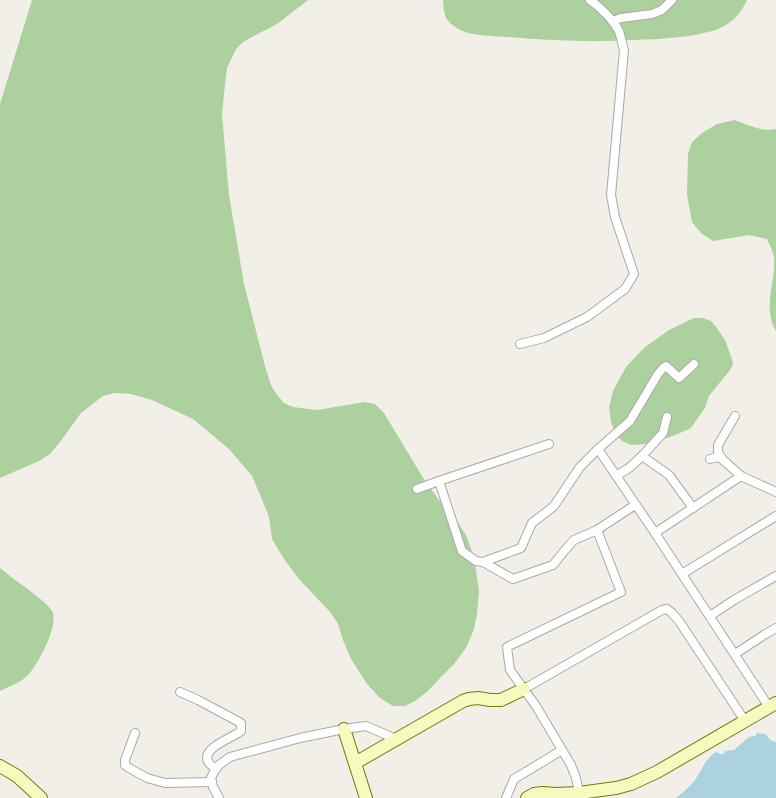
<svg xmlns="http://www.w3.org/2000/svg" width="776" height="798" font-family="'Archivo Narrow',sans-serif">
<style>
.forest{fill:#add19e}
.water{fill:#aad3df}
.lines{fill:none;stroke-linecap:round;stroke-linejoin:round}
.street-casing{stroke:#a9a9a9;stroke-width:10}
.secondary-casing{stroke:#707d05;stroke-width:14}
.street{stroke:#fff;stroke-width:8}
.secondary{stroke:#f7fabf;stroke-width:12}
</style>
<rect width="100%" height="100%" fill="#f2efe9"/>
<g class="forest">
<path d="M32 0H308L277 24 250 38 242 43 236 49 227 68 225 85 222 114 229 195 244 284 265 366 271 385 277 395 284 403 293 407 317 410 365 402 375 404 384 413 425 481 439 500 452 514 466 535 474 557 479 591 477 614 474 629 466 648 454 664 441 677 428 691 415 701 405 706H393L380 698 367 684 351 659 343 640 338 624 331 613 299 579 284 559 272 539 269 517 261 497 252 476 229 449 193 419 152 400 131 394 115 393 103 396 81 413 60 442 50 454 39 461 0 478V104Z"/>
<path d="M443 0H747C740 16 729 26 712 31 687 38 660 39 634 40 618 40 602 42 586 41 559 41 533 39 507 37 493 36 468 36 457 28 444 20 444 14 443 0Z"/>
<path d="M735 120C748 125 762 132 776 129V331C762 308 776 282 774 257 773 251 769 244 767 239L749 235 713 241 701 233 692 222 687 195 688 154 692 142 702 133 717 124Z"/>
<path d="M694 318H703L711 321 717 328 725 340 732 359 733 364 730 370 709 396 705 408 691 428 673 436 648 444 631 445 622 441 616 435 611 422 609 407 613 391 626 367 645 347 669 330Z"/>
<path d="M0 568C10 576 19 583 29 590 37 597 46 602 52 611 60 623 38 664 29 674 21 683 10 686 0 691Z"/>
</g>
<path class="water" d="M757 733 766 734C768 739 771 741 776 742V798H676C683 792 690 787 695 780 702 771 706 756 717 752L720 754H724L725 751 734 750 749 737 755 736Z"/>
<g class="lines">
<g class="street-casing">
<g id="street">
<path d="M612 21 621 18 652 14 662 10 672 0"/>
<path d="M520 344 544 338 587 317 625 289 634 274 615 217 611 195 624 50C622 44 621 37 619 31 612 18 601 8 590 0"/>
<path d="M598 449 655 533 769 707"/>
<path d="M642 456 663 433 667 417"/>
<path d="M710 459 718 457 722 459 741 476"/>
<path d="M722 459 718 452V445L735 416"/>
<path d="M616 476 629 468 642 456 669 475 693 508"/>
<path d="M439 481 549 444"/>
<path d="M417 489 439 481 462 551 476 561 483 562 513 579 553 565 565 550 574 540 597 530"/>
<path d="M655 533 741 476 776 492"/>
<path d="M483 562 521 548 532 523 554 506 580 467 598 449 630 421 658 374 663 368 666 366 679 378 694 364"/>
<path d="M682 574 776 516"/>
<path d="M710 616 734 600 776 576"/>
<path d="M735 654 764 635 776 628"/>
<path d="M524 689 662 610 667 609 672 613 679 621 745 721"/>
<path d="M180 692 198 700 241 723V731C233 738 199 748 209 763 210 765 214 767 216 769"/>
<path d="M135 733 125 760V765L129 768 147 778 165 783 212 782"/>
<path d="M579 793 576 778 571 765 536 706 510 670 507 647 621 592 597 530 635 505"/>
<path d="M219 798 213 787 211 778 215 770 219 765 230 757 300 738 344 729 366 726 396 739"/>
<path d="M506 798 514 779 562 750"/>
</g>
</g>
<g class="secondary-casing">
<g id="secondary">
<path d="M344 729 366 798"/>
<path d="M355 763 463 701 469 699 478 698 490 700H501L524 689"/>
<path d="M0 766 17 776 41 798"/>
<path d="M527 798 534 794 543 793 555 794 579 793 616 788 631 784 657 772 776 703"/>
</g>
</g>
<use href="#street" class="street"/>
<use href="#secondary" class="secondary"/>
</g>
</svg>
